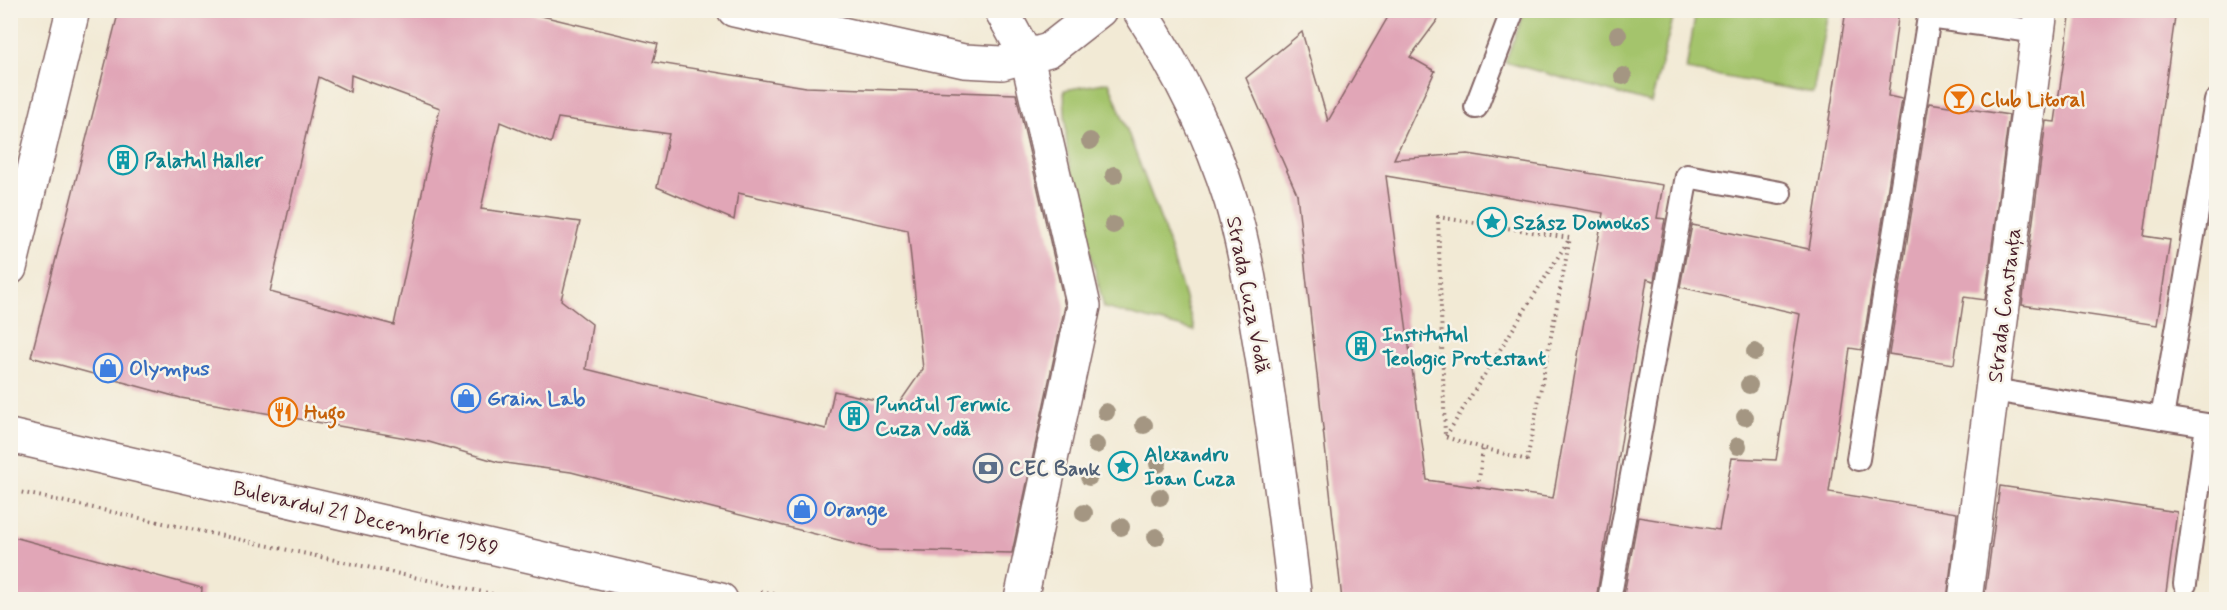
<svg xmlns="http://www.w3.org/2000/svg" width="2227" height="610" font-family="Mynerve,sans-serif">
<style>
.green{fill:#a4c46c;stroke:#77724c;stroke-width:1.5}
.building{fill:#e1a6b7;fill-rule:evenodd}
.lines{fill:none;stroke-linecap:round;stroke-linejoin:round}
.lane-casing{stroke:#856666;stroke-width:26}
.street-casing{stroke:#856666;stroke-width:36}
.secondary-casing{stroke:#856666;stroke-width:36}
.primary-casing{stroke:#856666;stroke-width:36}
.path{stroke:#856666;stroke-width:4;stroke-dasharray:1.5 4.5;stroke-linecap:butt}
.lane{stroke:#fff;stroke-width:22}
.street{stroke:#fff;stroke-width:33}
.secondary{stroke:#fff;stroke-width:33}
.primary{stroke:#fff;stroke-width:33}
.tree{fill:#a49682}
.labels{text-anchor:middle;stroke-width:5;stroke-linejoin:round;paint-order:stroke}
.food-label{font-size:21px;font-weight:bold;fill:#c56008;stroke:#f7f3e8;text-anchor:start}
.culture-label{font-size:21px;font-weight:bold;fill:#0d838f;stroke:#f7f3e8;text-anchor:start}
.street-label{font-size:21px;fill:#4a1f2b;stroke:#f7f3e8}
.shop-label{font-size:21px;font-weight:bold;fill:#366cbe;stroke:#f7f3e8;text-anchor:start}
.service-label{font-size:21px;font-weight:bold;fill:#4e5e75;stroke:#f7f3e8;text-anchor:start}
</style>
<rect width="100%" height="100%" fill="#f7f3e8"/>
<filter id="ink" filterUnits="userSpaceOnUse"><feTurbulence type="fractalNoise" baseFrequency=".0167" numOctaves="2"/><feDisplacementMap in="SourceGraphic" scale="12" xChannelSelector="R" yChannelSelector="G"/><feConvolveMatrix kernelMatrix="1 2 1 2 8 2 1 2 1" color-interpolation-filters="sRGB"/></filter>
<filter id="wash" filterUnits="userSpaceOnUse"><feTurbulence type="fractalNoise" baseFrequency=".008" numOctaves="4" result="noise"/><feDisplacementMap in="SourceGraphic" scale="24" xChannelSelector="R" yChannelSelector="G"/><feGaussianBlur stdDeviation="1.35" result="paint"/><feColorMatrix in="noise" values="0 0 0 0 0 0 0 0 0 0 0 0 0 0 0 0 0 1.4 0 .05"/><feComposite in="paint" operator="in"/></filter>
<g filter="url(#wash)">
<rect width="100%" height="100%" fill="#f2ead5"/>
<g class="green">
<path d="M1525 11H1675L1651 103 1505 62Z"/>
<path d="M1696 11H1828L1813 93 1686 70Z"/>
<path d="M1109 82 1163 226 1195 331 1104 308 1067 153 1064 90Z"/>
</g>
<g id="blocks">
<g class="building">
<path d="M119 10H517L658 44 653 62 806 87 1016 94 1065 306 1012 553 878 550 571 472 498 462 429 442 181 398 31 357ZM351 75 440 108 394 325 270 292 319 77 350 92ZM558 118 669 134 657 187 734 220 738 193 908 230 923 369 898 405 834 391 826 429 586 369 592 324 561 300 580 222 481 209 500 122 551 143Z"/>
<path d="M1392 10H1445L1410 57 1435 71 1394 159 1468 154 1663 185 1657 218 1665 219 1654 281 1647 279 1596 600H1342L1297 194 1246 78 1302 32 1328 121ZM1386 176 1603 213 1553 498 1427 480Z"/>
<path d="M1846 10H1899L1888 96 1902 99 1862 350 1850 348 1829 492 1957 513 1947 600H1623L1638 517 1719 530 1732 458 1776 460 1800 314 1680 287 1692 225 1809 249Z"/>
<path d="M2071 10H2176L2144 236 2170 240 2157 325 2022 305 2046 121 2055 122Z"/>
<path d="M1929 103 2009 115 1985 300 1964 297 1954 364 1889 354Z"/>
<path d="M2000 486 2177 512 2165 600H1984Z"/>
<path d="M10 536 202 588 201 600H10Z"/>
</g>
</g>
</g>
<g filter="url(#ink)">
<use href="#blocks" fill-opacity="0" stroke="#856666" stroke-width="1.5"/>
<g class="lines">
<g class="lane-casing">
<g id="lane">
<path d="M1476 107 1513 10"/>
<path d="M1993 390 2162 418 2216 101"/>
<path d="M2162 418 2207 425 2185 584"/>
<path d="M1858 459 1929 17 2039 32"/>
<path d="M1609 600 1687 176 1780 193"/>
</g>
</g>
<g class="street-casing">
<g id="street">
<path d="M734 10 964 61 1002 63 1049 50 1100 10"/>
<path d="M1001 10 1027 57 1084 306 1021 599"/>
<path d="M10 268 73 10"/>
</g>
</g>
<g class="secondary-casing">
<g id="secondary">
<path d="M1139 10C1178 70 1210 133 1231 201 1245 248 1252 296 1260 344 1274 429 1285 514 1295 600"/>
<path d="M1965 600 2041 10"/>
</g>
</g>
<g class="primary-casing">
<path id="primary" d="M10 436 721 600"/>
</g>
<g class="path">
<path d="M1446 436 1568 241"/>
<path d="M1478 487 1483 448 1527 460 1570 238 1438 217 1445 437 1483 448"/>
<path d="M10 490 520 600"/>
<path d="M761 591 801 600"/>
</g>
<use href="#lane" class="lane"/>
<use href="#street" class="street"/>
<use href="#secondary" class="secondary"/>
<use href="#primary" class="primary"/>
</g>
<g class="tree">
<circle cx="1618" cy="35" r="9"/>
<circle cx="1623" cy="76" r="9"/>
<circle cx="1090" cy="141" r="9"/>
<circle cx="1114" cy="175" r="9"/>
<circle cx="1113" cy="225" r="9"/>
<circle cx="1755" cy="352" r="9"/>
<circle cx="1749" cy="385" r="9"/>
<circle cx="1106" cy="412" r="9"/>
<circle cx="1745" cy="417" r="9"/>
<circle cx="1144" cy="425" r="9"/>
<circle cx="1096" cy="445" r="9"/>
<circle cx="1738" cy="446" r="9"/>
<circle cx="1158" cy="464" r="9"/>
<circle cx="1089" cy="477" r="9"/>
<circle cx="1160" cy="497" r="9"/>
<circle cx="1084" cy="513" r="9"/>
<circle cx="1121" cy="527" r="9"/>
<circle cx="1156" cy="537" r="9"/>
</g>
</g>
<defs>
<g id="bar-ring" transform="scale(1.5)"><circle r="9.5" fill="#f7f3e8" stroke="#e8710a" stroke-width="1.5"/><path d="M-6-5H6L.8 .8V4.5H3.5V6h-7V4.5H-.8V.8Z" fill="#e8710a"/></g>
<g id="building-ring" transform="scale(1.5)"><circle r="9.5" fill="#f7f3e8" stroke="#0f9aa8" stroke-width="1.5"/><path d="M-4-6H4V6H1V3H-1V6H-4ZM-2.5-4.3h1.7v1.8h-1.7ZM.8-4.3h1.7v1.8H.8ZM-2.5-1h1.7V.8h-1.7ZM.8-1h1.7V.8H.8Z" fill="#0f9aa8"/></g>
<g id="sight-ring" transform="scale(1.5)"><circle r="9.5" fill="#f7f3e8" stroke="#0f9aa8" stroke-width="1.5"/><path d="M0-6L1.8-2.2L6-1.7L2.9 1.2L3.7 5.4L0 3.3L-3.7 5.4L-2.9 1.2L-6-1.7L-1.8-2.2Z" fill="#0f9aa8"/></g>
<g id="shop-ring" transform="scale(1.5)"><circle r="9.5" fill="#f7f3e8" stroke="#3f7fe0" stroke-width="1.5"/><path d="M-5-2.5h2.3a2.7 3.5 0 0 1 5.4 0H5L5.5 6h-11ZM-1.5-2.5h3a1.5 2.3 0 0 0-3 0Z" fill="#3f7fe0"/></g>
<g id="restaurant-ring" transform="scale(1.5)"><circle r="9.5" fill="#f7f3e8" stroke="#e8710a" stroke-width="1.5"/><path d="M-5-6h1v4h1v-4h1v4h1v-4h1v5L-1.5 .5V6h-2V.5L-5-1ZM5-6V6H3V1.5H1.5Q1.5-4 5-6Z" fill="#e8710a"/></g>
<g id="bank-ring" transform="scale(1.5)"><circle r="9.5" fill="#f7f3e8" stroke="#5c6f8a" stroke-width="1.5"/><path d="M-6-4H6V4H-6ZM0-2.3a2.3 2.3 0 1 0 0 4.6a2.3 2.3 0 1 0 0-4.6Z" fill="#5c6f8a"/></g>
</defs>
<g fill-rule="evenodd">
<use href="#bar-ring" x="1959" y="99"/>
<use href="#building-ring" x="123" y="160"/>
<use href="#sight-ring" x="1492" y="222"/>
<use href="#building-ring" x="1361" y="346"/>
<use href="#shop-ring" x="108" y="368"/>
<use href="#shop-ring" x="466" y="398"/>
<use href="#restaurant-ring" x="283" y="412"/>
<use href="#building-ring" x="854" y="416"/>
<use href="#sight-ring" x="1123" y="466"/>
<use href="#bank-ring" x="988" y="468"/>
<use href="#shop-ring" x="802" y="509"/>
</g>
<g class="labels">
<g class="food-label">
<text x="1980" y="106">Club Litoral</text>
<text x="304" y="419">Hugo</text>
</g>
<g class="culture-label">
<text x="144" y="167">Palatul Haller</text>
<text x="1513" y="229">Szász Domokos</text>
<text x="1382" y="341">Institutul<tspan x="1382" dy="24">Teologic Protestant</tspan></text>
<text x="875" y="411">Punctul Termic<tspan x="875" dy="24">Cuza Vodă</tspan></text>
<text x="1144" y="461">Alexandru<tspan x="1144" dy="24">Ioan Cuza</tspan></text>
</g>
<g class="street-label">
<text transform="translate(1249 295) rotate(79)" y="7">Strada Cuza Vodă</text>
<text transform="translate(2004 305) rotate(-83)" y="7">Strada Constanța</text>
<text transform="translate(366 518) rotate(13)" y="7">Bulevardul 21 Decembrie 1989</text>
</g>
<g class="shop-label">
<text x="129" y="375">Olympus</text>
<text x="487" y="405">Grain Lab</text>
<text x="823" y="516">Orange</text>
</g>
<g class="service-label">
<text x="1009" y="475">CEC Bank</text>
</g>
</g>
<rect width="2227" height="610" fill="none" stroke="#f7f3e8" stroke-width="36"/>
</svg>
